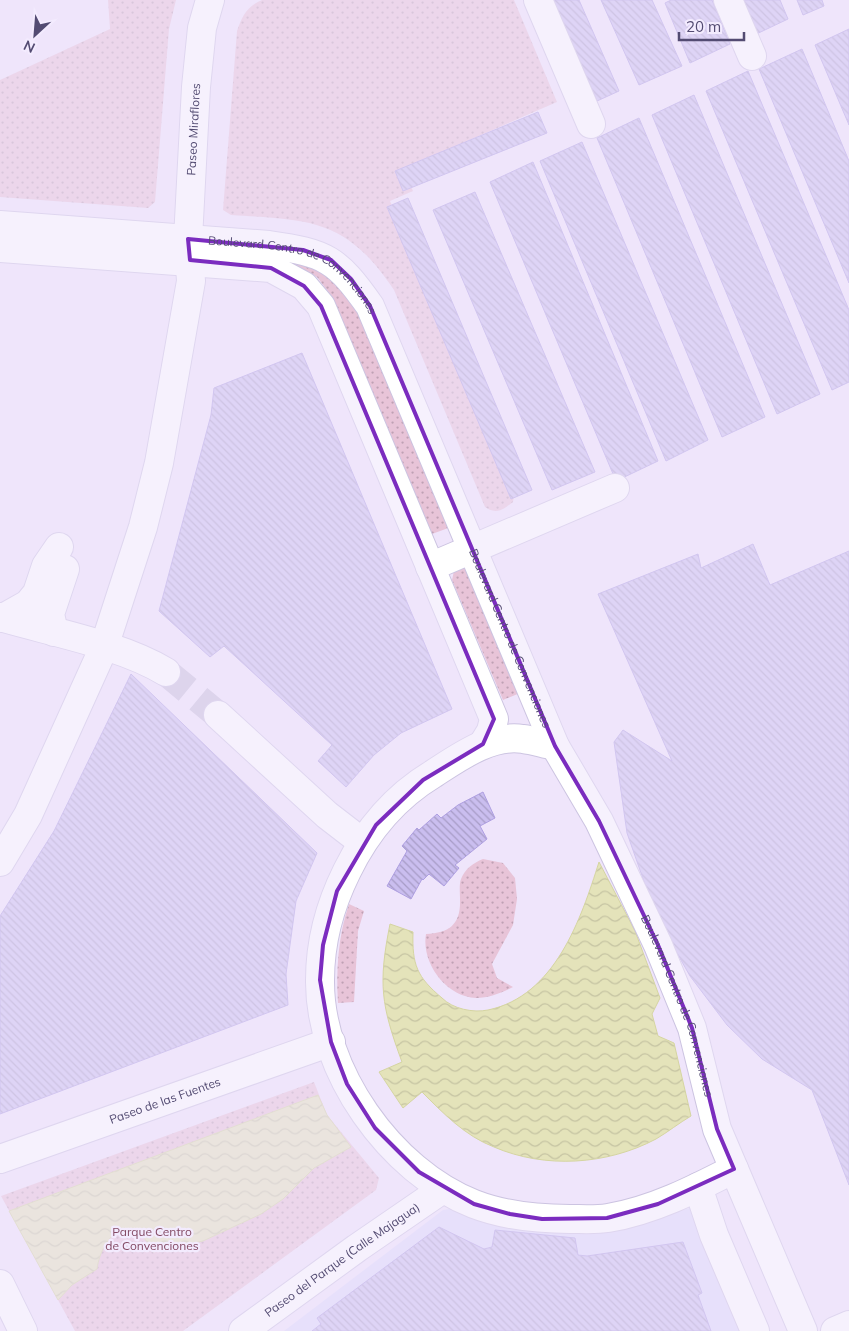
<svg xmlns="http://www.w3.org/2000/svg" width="849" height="1331" font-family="Mulish,sans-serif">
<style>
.commercial{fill:#ded9fb}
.green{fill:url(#green-dots)}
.water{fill:url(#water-waves);stroke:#d5d5a1}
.building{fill:url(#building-back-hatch);stroke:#ae9fe1}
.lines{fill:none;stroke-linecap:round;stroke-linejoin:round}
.minor-tunnel{stroke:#c8bed9;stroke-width:28;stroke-dasharray:28 14;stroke-linecap:butt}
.minor-casing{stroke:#ccc4e1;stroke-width:30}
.minor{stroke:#fff;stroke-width:28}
.marked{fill:none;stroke:#7b2cbf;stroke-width:4;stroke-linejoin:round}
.labels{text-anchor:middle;stroke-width:4.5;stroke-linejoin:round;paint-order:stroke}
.street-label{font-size:12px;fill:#534b72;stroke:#f3ebfe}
.park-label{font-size:12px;fill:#834a64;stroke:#f3ebfe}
</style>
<defs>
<pattern id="green-dots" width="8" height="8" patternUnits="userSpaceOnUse" patternTransform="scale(1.25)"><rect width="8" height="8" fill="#e8c4d8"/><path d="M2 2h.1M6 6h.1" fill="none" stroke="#bfa1b4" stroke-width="1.8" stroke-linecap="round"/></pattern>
<pattern id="water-waves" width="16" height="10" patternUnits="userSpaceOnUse" patternTransform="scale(1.25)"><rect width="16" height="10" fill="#e4e3ba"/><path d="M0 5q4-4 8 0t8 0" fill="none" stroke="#c6c4a3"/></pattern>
<pattern id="building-back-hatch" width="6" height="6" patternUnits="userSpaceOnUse" patternTransform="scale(1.25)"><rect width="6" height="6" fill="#cabeef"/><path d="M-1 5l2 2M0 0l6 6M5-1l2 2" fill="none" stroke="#a79cc6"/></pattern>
</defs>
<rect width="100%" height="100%" fill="#efe5fb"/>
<path class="commercial" d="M693 1207 746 1331H284L443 1210 455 1208 653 1219Z"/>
<g class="green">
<path d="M108 0H176L169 29 155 202 148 208 0 197V80L110 29Z"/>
<path d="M262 0H514L557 102 403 169 413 191 390 201 514 495 513 502C502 510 497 515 485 507L394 290C346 218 310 220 231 215L223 210 237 31C242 16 247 6 262 0Z"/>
<path d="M285 259 325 271 351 296 451 527 432 534 333 298 317 277Z"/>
<path d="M464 568 469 571 520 693 503 700 452 580 454 571Z"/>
<path d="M483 859 503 863 515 878 517 899 513 925 492 964 497 978 513 987C501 993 489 998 476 998 446 997 421 963 426 934 450 933 461 924 460 899 460 893 459 884 461 879 465 869 473 863 483 859Z"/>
<path d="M349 904 364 911 358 931 354 1002 338 1003C336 969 338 937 349 904Z"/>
<path d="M314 1082 327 1115 379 1178 376 1190 183 1331H75L1 1196Z"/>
</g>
<g class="water">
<path d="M599 862 635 931 660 998 652 1014 658 1036 674 1043 691 1116C679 1123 668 1132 656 1139 607 1165 545 1169 494 1147 465 1136 443 1113 422 1092L403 1108 379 1072 402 1062C381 1005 378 984 390 924L413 932C412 965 417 977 442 998 453 1009 473 1013 488 1010 555 996 581 919 599 862Z"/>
<path d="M318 1095 327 1115 351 1147 314 1168 283 1199 261 1214 203 1241 153 1252C132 1209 102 1234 97 1269L72 1285 58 1300 9 1211Z"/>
</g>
<g class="building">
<path d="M553 0H579L619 91 597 101Z"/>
<path d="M601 0H652L682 66 639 85Z"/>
<path d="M671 0H712L730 44 690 63 665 3Z"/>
<path d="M732 0H780L788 19 748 38Z"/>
<path d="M797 0H822L824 6 803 15Z"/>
<path d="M849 29V125L815 45Z"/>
<path d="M802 49 849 161V283L759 69Z"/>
<path d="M748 71 849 310V382L832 390 706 91Z"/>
<path d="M694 95 820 394 777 414 652 115Z"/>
<path d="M538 112 547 133 403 191 395 171Z"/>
<path d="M639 118 765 417 722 437 597 138Z"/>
<path d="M582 142 708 440 666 461 540 161Z"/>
<path d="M533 162 658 461 616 481 490 182Z"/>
<path d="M475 192 595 472 552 490 433 210Z"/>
<path d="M408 198 532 490 511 499 387 207Z"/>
<path d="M302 353 452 709 401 733 374 755 346 787 318 761 332 745 224 646 210 657 159 611 211 415 214 388Z"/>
<path d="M753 544 770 585 849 551V1185L812 1090 762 1059 727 1025 690 976 656 916 627 833 614 742 623 730 672 761 598 594 698 554 701 568Z"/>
<path d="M131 674 317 853 296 901 286 974 288 1005 0 1114V916L54 831Z"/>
<path d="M483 792 495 818 480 826 487 839 455 865 459 868 444 886 429 874 423 880 422 879 411 899 387 886 407 851 402 846 417 828 419 830 437 814 441 818 458 805Z"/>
<path d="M439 1227 484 1249 492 1247 495 1230 575 1238 578 1255 587 1256 683 1242 702 1293 698 1295 711 1331H312L321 1324 317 1318Z"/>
</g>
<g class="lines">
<path class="minor-tunnel" d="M166 672 218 715"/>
<g class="minor-casing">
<g id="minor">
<path d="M538 0 591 124"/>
<path d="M728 0 752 56"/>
<path id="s1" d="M0 225 269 245C326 253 337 259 370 306L555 746 599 821 658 945 692 1028 717 1129 803 1331"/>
<path d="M0 248 271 268 304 286 321 306 494 719 491 731 483 744"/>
<path d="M430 567 615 488"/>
<path d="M0 617C51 632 122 645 166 672"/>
<path d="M3 618 28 604 37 593 46 566 59 547"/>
<path d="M54 632 50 614 65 569"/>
<path d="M218 715 327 815 362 842"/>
<path d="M555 746C544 744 533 740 523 739 490 734 458 758 433 774 395 797 366 832 347 871 330 905 320 942 320 980 319 1070 390 1171 474 1204 505 1216 538 1219 570 1219 582 1219 596 1220 608 1218 652 1211 695 1189 734 1169"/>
<path id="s2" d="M0 862 28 815 104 647 143 527 159 463 191 281 188 239 196 87 202 28 210 0"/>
<path id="s3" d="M0 1159 331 1042"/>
<path d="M698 1187 714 1235 755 1331"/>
<path d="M0 1284 23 1331"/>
<path id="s4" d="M243 1331 357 1248 443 1189"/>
<path d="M835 1331 849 1325"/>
</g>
</g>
<use href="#minor" class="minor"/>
</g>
<path d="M0 0H849V1331H0ZM188 239 303 250 331 260 351 279 370 306 555 746 599 821 658 945 692 1028 717 1129 734 1169 658 1204 607 1218 542 1219 510 1214 474 1204 419 1172 375 1128 347 1084 331 1042 320 980 323 945 337 891 376 825 423 780 483 744 494 719 321 306 304 286 271 268 190 260Z" fill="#efe5fb" fill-opacity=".55" fill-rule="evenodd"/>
<path class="marked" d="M188 239 303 250 331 260 351 279 370 306 555 746 599 821 658 945 692 1028 717 1129 734 1169 658 1204 607 1218 542 1219 510 1214 474 1204 419 1172 375 1128 347 1084 331 1042 320 980 323 945 337 891 376 825 423 780 483 744 494 719 321 306 304 286 271 268 190 260Z"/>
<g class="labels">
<g class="street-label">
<text dy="4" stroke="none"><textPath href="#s2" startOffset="768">Paseo Miraflores</textPath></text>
<text dy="4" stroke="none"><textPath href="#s1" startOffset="305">Boulevard Centro de Convenciones</textPath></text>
<text dy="4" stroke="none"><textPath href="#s1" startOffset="754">Boulevard Centro de Convenciones</textPath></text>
<text dy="4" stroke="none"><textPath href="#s1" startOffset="1159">Boulevard Centro de Convenciones</textPath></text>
<text dy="4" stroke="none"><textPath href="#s3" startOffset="175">Paseo de las Fuentes</textPath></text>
<text dy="4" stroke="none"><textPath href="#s4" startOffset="122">Paseo del Parque (Calle Majagua)</textPath></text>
</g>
<g class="park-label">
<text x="152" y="1236">Parque Centro<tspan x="152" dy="14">de Convenciones</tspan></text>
</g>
</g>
<g transform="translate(35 35) rotate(206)" stroke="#f3ebfe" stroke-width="4" paint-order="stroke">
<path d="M0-4L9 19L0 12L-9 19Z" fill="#534b72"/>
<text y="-8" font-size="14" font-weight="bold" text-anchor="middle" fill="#534b72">N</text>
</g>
<path d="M679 32v8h65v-8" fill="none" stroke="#534b72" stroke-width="2.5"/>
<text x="686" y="32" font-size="15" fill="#534b72" stroke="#f3ebfe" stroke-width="4" paint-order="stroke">20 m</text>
</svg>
